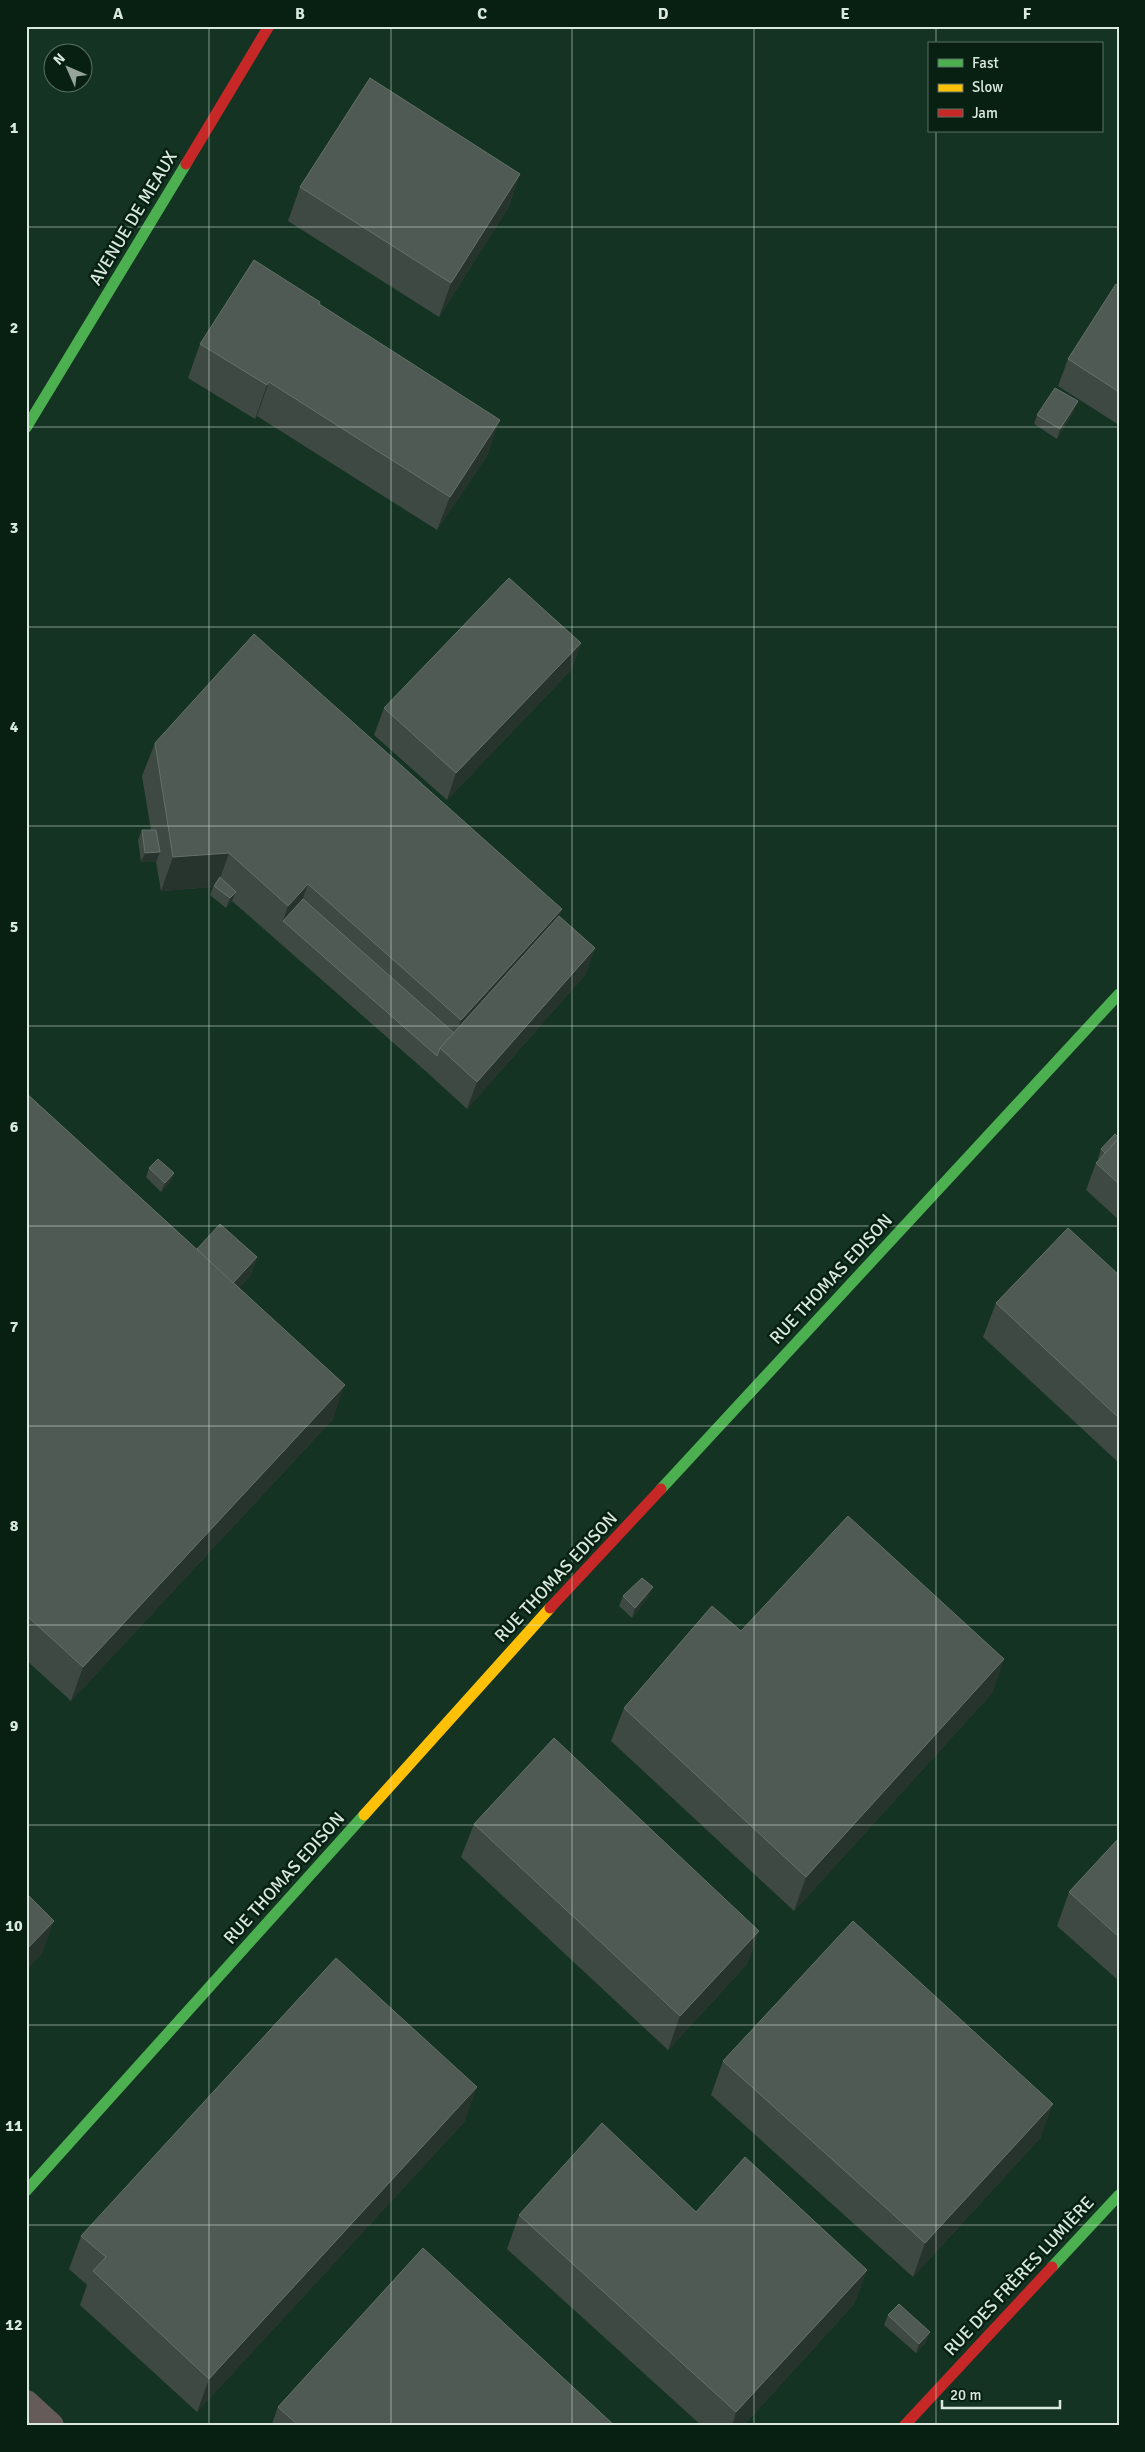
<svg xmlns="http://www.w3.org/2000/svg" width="1145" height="2452" font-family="Signika,sans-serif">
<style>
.built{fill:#143322;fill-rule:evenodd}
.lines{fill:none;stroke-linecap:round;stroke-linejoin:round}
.street{stroke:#655c5a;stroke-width:28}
.fast{stroke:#4caf50;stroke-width:11}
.slow{stroke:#ffc107;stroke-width:11}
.jam{stroke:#c62828;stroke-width:11}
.wall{fill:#3e4943}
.shaded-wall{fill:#27332d}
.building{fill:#4f5a54;stroke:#647169}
.grid{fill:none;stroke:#dae9df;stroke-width:1;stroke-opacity:0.55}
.labels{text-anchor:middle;stroke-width:5;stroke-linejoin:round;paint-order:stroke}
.street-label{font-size:18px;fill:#dae9df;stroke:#072012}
.neatline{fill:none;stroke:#dae9df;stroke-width:2}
.grid-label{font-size:16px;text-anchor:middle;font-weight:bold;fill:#dae9df}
</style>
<rect width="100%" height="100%" fill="#17241d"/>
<path class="built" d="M26 26H1119V2426H26ZM929 44H1101V131H929ZM52 52H82V82H52Z"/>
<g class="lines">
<path class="street" d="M26 2404 50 2426"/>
<g class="fast">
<path d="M26 428 186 164"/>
<path d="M661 1489 1119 994"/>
<path d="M26 2191 364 1815"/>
<path d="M1052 2267 1119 2195"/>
</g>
<path class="slow" d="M364 1815 550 1608"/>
<g class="jam">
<path d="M186 164 269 26"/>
<path d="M550 1608 661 1489"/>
<path d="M904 2426 1052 2267"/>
</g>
</g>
<g class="wall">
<path d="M520 174 508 208 439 317 288 221 300 187Z"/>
<path d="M1119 286V425L1058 386 1068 359Z"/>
<path d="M319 305 488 454 437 530 257 416 255 419 188 378 200 344Z"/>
<path d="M1074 411 1057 439 1034 424 1037 415Z"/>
<path d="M581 643 571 670 447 800 374 735 384 708Z"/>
<path d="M155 743 562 909 559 916 595 948 585 975 467 1109 430 1075 232 901 226 908 210 895 213 887 161 891 156 862H141L138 840 142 830H151L142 776Z"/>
<path d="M26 1093 197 1249 257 1257 250 1276 239 1288 333 1419 71 1701 26 1660Z"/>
<path d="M1119 1137V1220L1086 1190 1096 1163 1099 1160 1098 1159 1101 1149Z"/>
<path d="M149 1168 174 1173 170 1182 161 1192 146 1177Z"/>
<path d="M1119 1275V1463L983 1337 996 1303Z"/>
<path d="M623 1596H649L632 1618 619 1606Z"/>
<path d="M741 1631 1004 1659 992 1693 794 1911 611 1741 624 1708Z"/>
<path d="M474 1824 759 1931 747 1964 668 2050 461 1857Z"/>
<path d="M1119 1838V1981L1057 1926 1069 1892Z"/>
<path d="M723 2061 1041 2137 913 2277 711 2095Z"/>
<path d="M465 2121 197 2412 80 2305 87 2285 69 2269 81 2236Z"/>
<path d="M696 2212 867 2270 854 2304 743 2426H702L507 2249 519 2215Z"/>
<path d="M888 2315 930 2332 926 2342 916 2353 884 2325Z"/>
<path d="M278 2407 615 2426H271Z"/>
</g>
<g class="shaded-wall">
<path d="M520 174 508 208 439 317 451 283Z"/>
<path d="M269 382 257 416 255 419 267 385Z"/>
<path d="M1078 401 1074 411 1057 439 1060 429Z"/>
<path d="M500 420 488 454 437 530 450 497Z"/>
<path d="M581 643 571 670 447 800 456 773Z"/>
<path d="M160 852 156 862H141L145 853Z"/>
<path d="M229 853 217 887 214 886 213 887 161 891 173 857Z"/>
<path d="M308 884 296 918 283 921 288 906Z"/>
<path d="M236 892 232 901 226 908 230 898Z"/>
<path d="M562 909 550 943 456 1035 461 1020Z"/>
<path d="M595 948 585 975 467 1109 477 1082Z"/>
<path d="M174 1173 170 1182 161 1192 165 1183Z"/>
<path d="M257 1257 250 1276 216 1312 223 1294Z"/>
<path d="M345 1385 333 1419 71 1701 83 1667Z"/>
<path d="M653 1587 649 1596 632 1618 635 1608Z"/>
<path d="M1004 1659 992 1693 794 1911 806 1877Z"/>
<path d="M54 1921 42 1954 26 1971V1950Z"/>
<path d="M759 1931 747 1964 668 2050 680 2016Z"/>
<path d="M477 2087 465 2121 197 2412 209 2379Z"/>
<path d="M1053 2104 1041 2137 913 2277 925 2243Z"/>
<path d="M867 2270 854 2304 743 2426H732L736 2412Z"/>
<path d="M930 2332 926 2342 916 2353 919 2344Z"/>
</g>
<g class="building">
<path d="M370 78 520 174 451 283 300 187Z"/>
<path d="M254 260 320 302 319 304 500 420 450 497 269 382 267 385 200 344Z"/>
<path d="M1116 284 1119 286V392L1068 359Z"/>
<path d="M1055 388 1078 401 1060 429 1037 415Z"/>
<path d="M509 578 581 643 456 773 384 708Z"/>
<path d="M254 634 562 909 461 1020 308 884 288 906 229 853 173 857 155 743Z"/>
<path d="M142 830H156L160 852 145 853Z"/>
<path d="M220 877 236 892 230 898 214 886Z"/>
<path d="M303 899 454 1033 440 1048 437 1056 283 921Z"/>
<path d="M559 916 595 948 477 1082 440 1048Z"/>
<path d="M26 1093 345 1385 83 1667 26 1615Z"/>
<path d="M1115 1134 1119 1138 1105 1153 1101 1149Z"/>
<path d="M1119 1138V1184L1096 1163Z"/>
<path d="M158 1159 174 1173 165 1183 149 1168Z"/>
<path d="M220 1224 257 1257 233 1283 197 1249Z"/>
<path d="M1068 1228 1119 1275V1418L996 1303Z"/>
<path d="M848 1516 1004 1659 806 1877 624 1708 712 1606 741 1631Z"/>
<path d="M642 1578 653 1587 635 1608 623 1596Z"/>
<path d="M554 1738 759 1931 680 2016 474 1824Z"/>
<path d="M1119 1838V1937L1069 1892Z"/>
<path d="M26 1893 54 1921 26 1950Z"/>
<path d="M853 1921 1053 2104 925 2243 723 2061Z"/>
<path d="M336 1958 477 2087 209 2379 93 2271 106 2257 81 2236Z"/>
<path d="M602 2123 696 2212 745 2157 867 2270 736 2412 519 2215Z"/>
<path d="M423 2248 615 2426H299L278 2407Z"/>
<path d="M899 2304 930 2332 919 2344 888 2315Z"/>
</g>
<path class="grid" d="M209 26V2426M391 26V2426M572 26V2426M754 26V2426M936 26V44M936 131V2426M26 227H1119M26 427H1119M26 627H1119M26 826H1119M26 1026H1119M26 1226H1119M26 1426H1119M26 1625H1119M26 1825H1119M26 2025H1119M26 2225H1119"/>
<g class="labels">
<g class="street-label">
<text transform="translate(133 218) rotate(-59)" y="6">AVENUE DE MEAUX</text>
<text transform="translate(831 1279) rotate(-47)" y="6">RUE THOMAS EDISON</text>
<text transform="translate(556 1577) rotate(-47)" y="6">RUE THOMAS EDISON</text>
<text transform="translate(284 1878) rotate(-48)" y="6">RUE THOMAS EDISON</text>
<text transform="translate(1019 2276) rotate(-47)" y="6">RUE DES FRÈRES LUMIÈRE</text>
</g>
</g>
<rect width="1145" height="2452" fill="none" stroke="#072012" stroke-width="55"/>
<rect x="928" y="42" width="175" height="90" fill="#072012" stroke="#5b7064"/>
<rect x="938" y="59" width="25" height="8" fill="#4caf50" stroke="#5b7064"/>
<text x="972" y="68" font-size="15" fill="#dae9df">Fast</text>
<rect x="938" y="84" width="25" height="8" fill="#ffc107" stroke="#5b7064"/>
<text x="972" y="92" font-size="15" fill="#dae9df">Slow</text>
<rect x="938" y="109" width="25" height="8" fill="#c62828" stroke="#5b7064"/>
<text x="972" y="118" font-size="15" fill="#dae9df">Jam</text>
<g transform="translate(68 68) rotate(315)"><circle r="24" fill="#072012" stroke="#5b7064"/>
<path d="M0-4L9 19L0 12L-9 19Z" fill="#96a49b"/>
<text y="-8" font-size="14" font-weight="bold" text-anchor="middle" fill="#dae9df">N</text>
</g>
<path d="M942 2400v8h118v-8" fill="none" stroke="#dae9df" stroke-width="2.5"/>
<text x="950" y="2400" font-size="15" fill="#dae9df" stroke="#072012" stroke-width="4" paint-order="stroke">20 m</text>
<rect x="28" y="28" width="1090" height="2396" class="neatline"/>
<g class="grid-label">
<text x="118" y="19">A</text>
<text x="300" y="19">B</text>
<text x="482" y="19">C</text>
<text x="663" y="19">D</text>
<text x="845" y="19">E</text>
<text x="1027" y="19">F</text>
<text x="14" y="133">1</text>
<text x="14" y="333">2</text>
<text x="14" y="533">3</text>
<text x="14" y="732">4</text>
<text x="14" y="932">5</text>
<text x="14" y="1132">6</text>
<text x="14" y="1332">7</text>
<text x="14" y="1531">8</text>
<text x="14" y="1731">9</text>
<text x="14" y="1931">10</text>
<text x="14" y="2131">11</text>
<text x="14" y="2330">12</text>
</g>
</svg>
